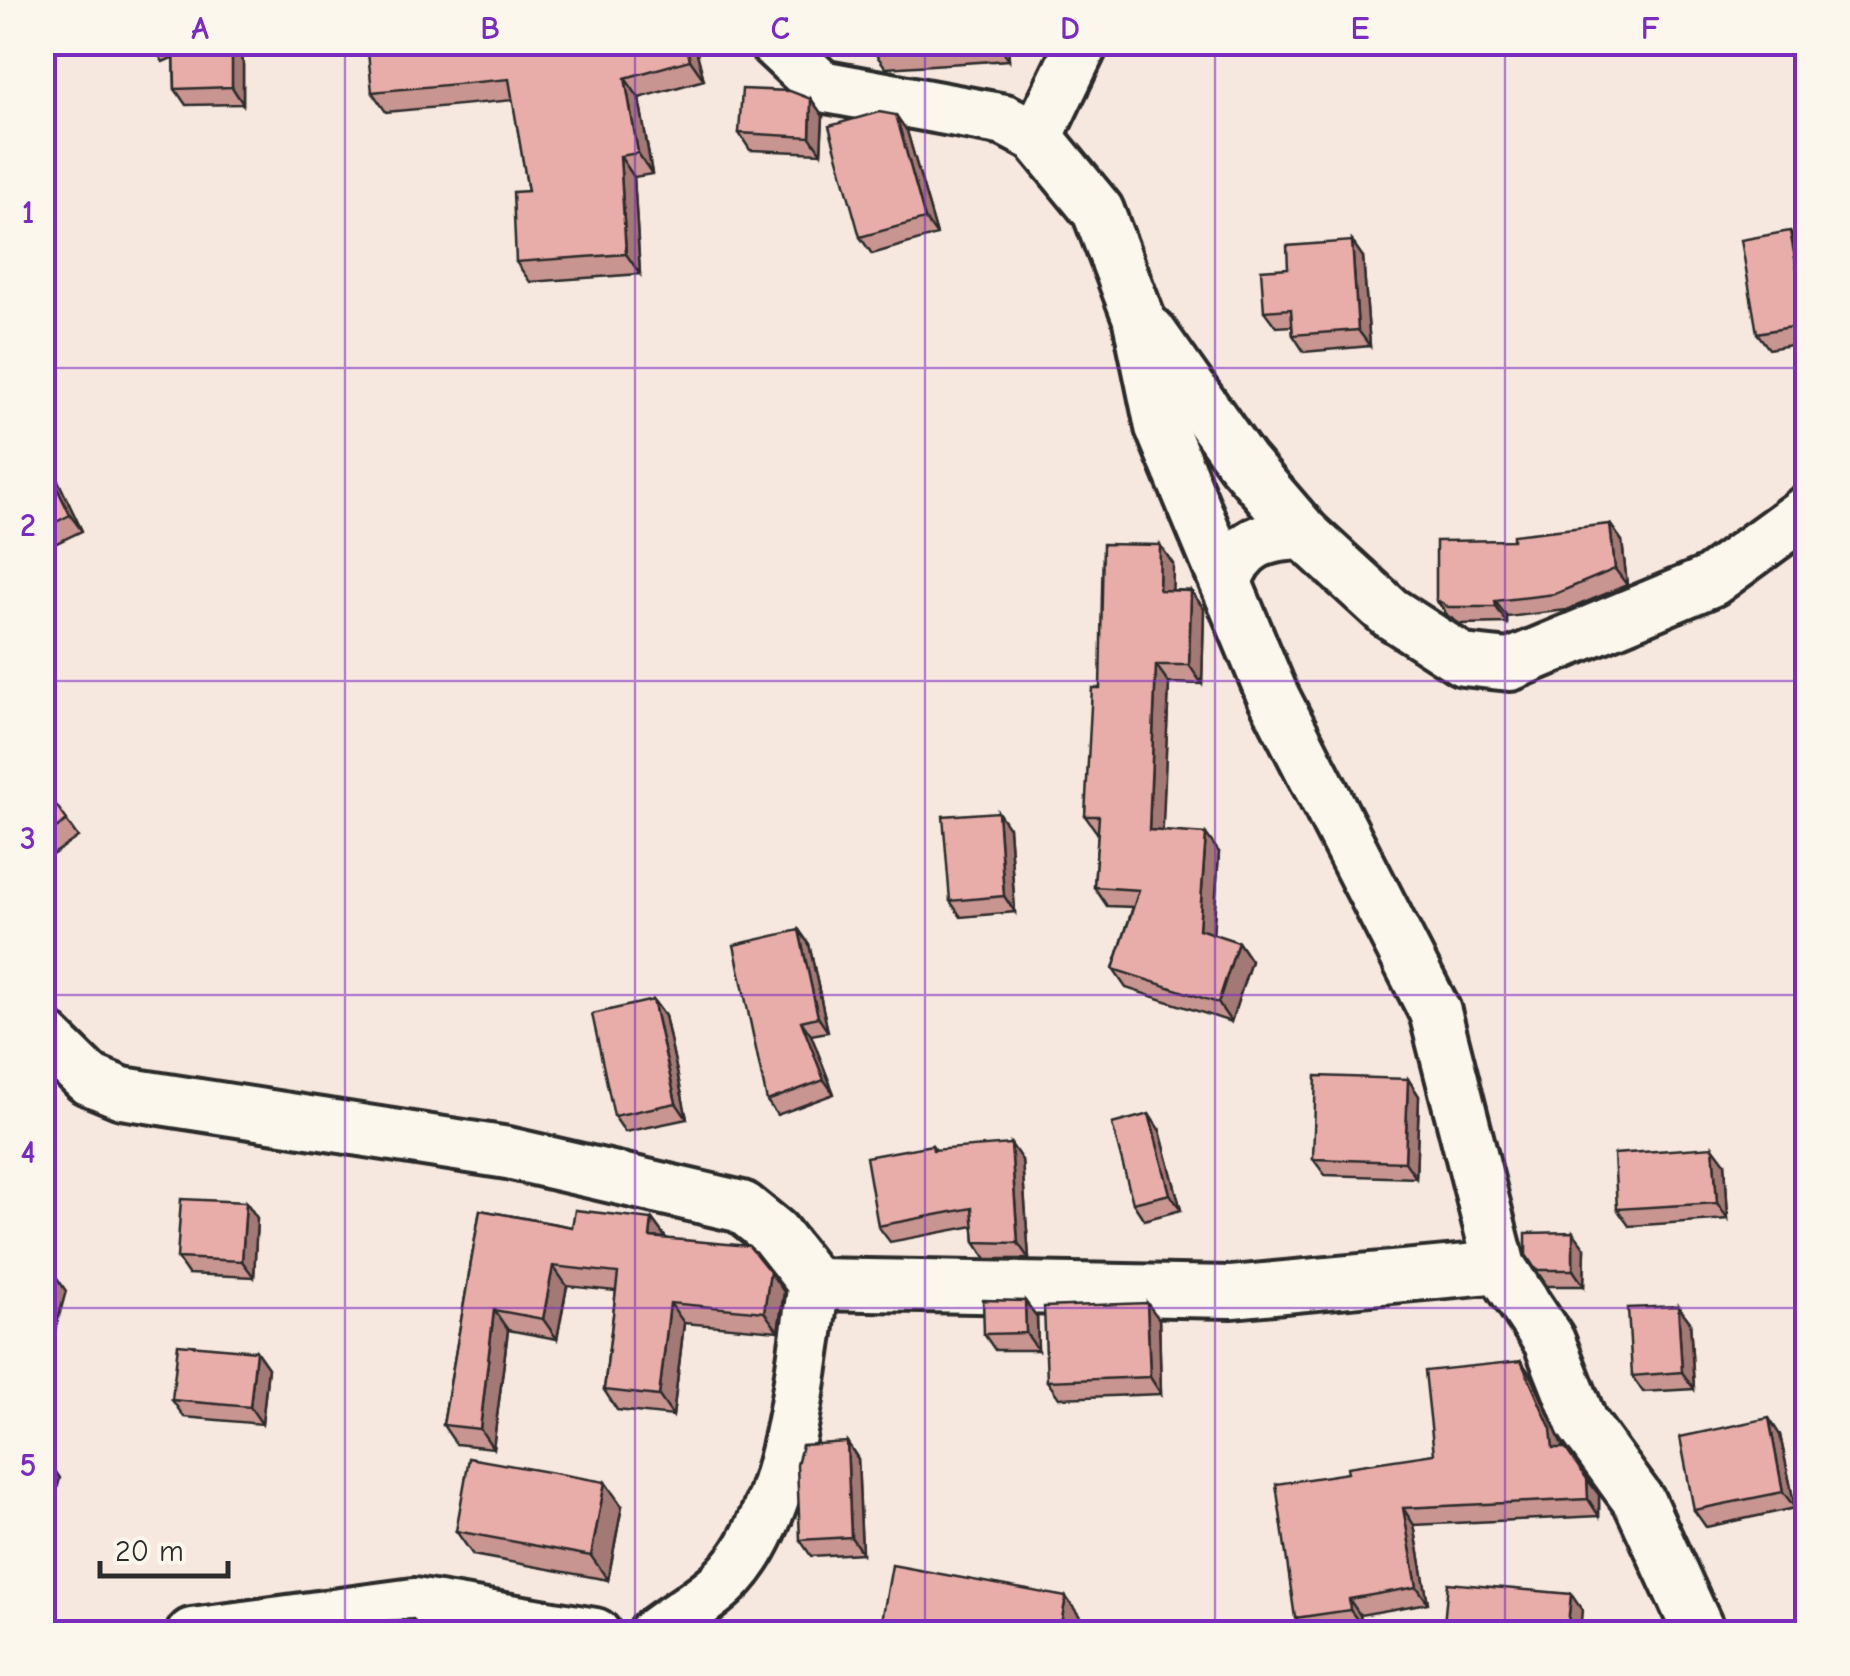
<svg xmlns="http://www.w3.org/2000/svg" width="1850" height="1676" font-family="'Comic Neue',sans-serif">
<style>
.lines{fill:none;stroke-linecap:round;stroke-linejoin:round}
.minor-casing{stroke:#2b2b2b;stroke-width:58}
.minor{stroke:#fbf7ec;stroke-width:50}
.wall{fill:#c89591;stroke:#2b2b2b;stroke-width:2.5}
.shaded-wall{fill:#a37976;stroke:#2b2b2b;stroke-width:2.5}
.building{fill:#e9ada9;stroke:#2b2b2b;stroke-width:2.5}
.grid{fill:none;stroke:#7b2cbf;stroke-width:2.5;stroke-opacity:0.55}
.neatline{fill:none;stroke:#7b2cbf;stroke-width:4}
.grid-label{font-size:32px;text-anchor:middle;font-weight:bold;fill:#7b2cbf}
</style>
<rect width="100%" height="100%" fill="#f7e8df"/>
<filter id="ink" filterUnits="userSpaceOnUse"><feTurbulence type="fractalNoise" baseFrequency=".01" numOctaves="2"/><feDisplacementMap in="SourceGraphic" scale="20" xChannelSelector="R" yChannelSelector="G"/><feConvolveMatrix kernelMatrix="1 2 1 2 8 2 1 2 1" color-interpolation-filters="sRGB"/></filter>
<g filter="url(#ink)">
<g class="lines">
<g class="minor-casing">
<g id="minor">
<path d="M774 42 821 86 1005 120 1037 137 1098 211 1138 316 1161 427 1272 694 1435 1012 1500 1267 1549 1341 1581 1422 1640 1503 1700 1634"/>
<path d="M1037 137 1083 42"/>
<path d="M1150 332 1242 462 1304 534 1389 612 1463 660 1510 665 1711 581 1808 510"/>
<path d="M1226 582C1239 542 1265 535 1304 534"/>
<path d="M42 1034 88 1079 122 1093 508 1153 742 1207 774 1233 814 1284C800 1371 790 1521 723 1583 703 1602 676 1617 654 1634"/>
<path d="M814 1284 1232 1292 1500 1267"/>
<path d="M192 1634 414 1604 595 1634"/>
</g>
</g>
<use href="#minor" class="minor"/>
</g>
<g class="wall">
<path d="M150 42H234L243 63V104L186 105 175 89 174 57 163 62Z"/>
<path d="M694 42 704 80 639 98 652 174 634 177 640 274 530 282 516 262 528 191 513 100 386 112 372 92Z"/>
<path d="M874 42H1008L1009 60 886 68 874 52Z"/>
<path d="M811 99 823 116 821 153 750 150 739 133Z"/>
<path d="M907 131 937 235 872 254 860 237Z"/>
<path d="M1801 247 1808 280V342L1769 349 1757 333Z"/>
<path d="M1363 257 1370 346 1304 352 1293 335 1292 326 1276 327 1264 311 1288 268Z"/>
<path d="M42 450 82 531 42 550Z"/>
<path d="M1610 524 1622 541 1627 585 1567 610 1507 617V623L1460 624 1448 616 1436 600 1513 540Z"/>
<path d="M1160 545 1173 564 1172 590 1191 591 1204 609 1202 684 1169 683 1162 831 1219 852 1213 934 1238 942 1251 961 1231 1022 1126 988 1113 969 1133 907 1107 906 1094 887 1098 834 1085 816 1100 688Z"/>
<path d="M42 786 78 837 42 862Z"/>
<path d="M1009 828 1015 912 961 917 950 901Z"/>
<path d="M799 930 809 944 828 1032 811 1035 834 1094 777 1115 767 1101Z"/>
<path d="M653 1000 665 1016 687 1119 625 1132 614 1116Z"/>
<path d="M1408 1079 1419 1096 1416 1178 1325 1175 1313 1159Z"/>
<path d="M1160 1131 1181 1210 1144 1220 1133 1203Z"/>
<path d="M932 1145 936 1150 1022 1160 1029 1259H986L975 1242 974 1226 890 1242 878 1226Z"/>
<path d="M1725 1163 1728 1219 1629 1226 1617 1209Z"/>
<path d="M246 1202 257 1218 254 1277 188 1274 177 1258Z"/>
<path d="M480 1210 572 1227 652 1219 666 1238 784 1292 778 1331 684 1323 673 1416 617 1410 604 1390 616 1291 567 1286 557 1339 508 1330 493 1448 456 1444 443 1425Z"/>
<path d="M1585 1248 1584 1286H1547L1526 1255Z"/>
<path d="M1025 1301 1037 1317 1038 1350H995L984 1334Z"/>
<path d="M1678 1306 1690 1322 1694 1389 1643 1392 1632 1376Z"/>
<path d="M1159 1319 1161 1394 1059 1398 1047 1381Z"/>
<path d="M256 1351 268 1368 262 1424 184 1417 172 1400Z"/>
<path d="M1521 1361 1532 1377 1563 1448 1599 1495V1516L1414 1525 1428 1603 1360 1615 1362 1626 1306 1634 1295 1618 1348 1473 1434 1454Z"/>
<path d="M1780 1435 1795 1508 1706 1527 1694 1510Z"/>
<path d="M847 1442 858 1459 862 1553 811 1556 800 1540Z"/>
<path d="M622 1506 608 1580 473 1555 456 1531Z"/>
</g>
<g class="shaded-wall">
<path d="M230 42H234L243 63V104L232 87Z"/>
<path d="M685 42H694L704 80 690 60Z"/>
<path d="M998 42H1008L1009 60 998 44Z"/>
<path d="M625 78 639 98 652 174 638 153Z"/>
<path d="M811 99 823 116 821 153 810 137Z"/>
<path d="M896 115 907 131 937 235 925 219Z"/>
<path d="M620 156 634 177 640 274 626 254Z"/>
<path d="M1790 231 1801 247 1808 280V324Z"/>
<path d="M1352 241 1363 257 1370 346 1358 330Z"/>
<path d="M42 450 45 453 82 531 70 515 42 457Z"/>
<path d="M1610 524 1622 541 1627 585 1615 569Z"/>
<path d="M1160 545 1173 564 1172 609 1159 590Z"/>
<path d="M1191 591 1204 609 1202 684 1189 665Z"/>
<path d="M1495 601 1507 617V623L1496 607Z"/>
<path d="M1156 665 1169 683 1162 848 1149 830Z"/>
<path d="M998 812 1009 828 1015 912 1004 896Z"/>
<path d="M1206 834 1219 852 1212 948 1199 929Z"/>
<path d="M799 930 809 944 828 1032 818 1017Z"/>
<path d="M1238 942 1251 961 1231 1022 1218 1003Z"/>
<path d="M653 1000 665 1016 687 1119 676 1103Z"/>
<path d="M801 1021 811 1035 834 1094 824 1080Z"/>
<path d="M1408 1079 1419 1096 1416 1178 1405 1162Z"/>
<path d="M1149 1114 1160 1131 1181 1210 1170 1194Z"/>
<path d="M1011 1144 1022 1160 1029 1259 1018 1243Z"/>
<path d="M1713 1147 1725 1163 1728 1219 1717 1203Z"/>
<path d="M246 1202 257 1218 254 1277 242 1261Z"/>
<path d="M652 1219 666 1238 650 1237Z"/>
<path d="M1573 1232 1585 1248 1584 1286 1573 1270Z"/>
<path d="M553 1266 567 1286 557 1339 543 1319Z"/>
<path d="M770 1272 784 1292 778 1331 764 1312Z"/>
<path d="M55 1275 66 1291 42 1378V1320Z"/>
<path d="M1025 1301 1037 1317 1038 1350 1026 1333Z"/>
<path d="M670 1303 684 1323 673 1416 659 1396Z"/>
<path d="M1147 1303 1159 1319 1161 1394 1150 1377Z"/>
<path d="M1678 1306 1690 1322 1694 1389 1682 1372Z"/>
<path d="M494 1310 508 1330 493 1448 480 1429Z"/>
<path d="M256 1351 268 1368 262 1424 250 1407Z"/>
<path d="M1521 1361 1532 1377 1562 1445 1564 1465 1553 1448Z"/>
<path d="M1769 1418 1780 1435 1795 1508 1783 1492Z"/>
<path d="M847 1442 858 1459 862 1553 851 1537Z"/>
<path d="M49 1462 60 1478 46 1531 42 1527V1484Z"/>
<path d="M1587 1479 1599 1495V1516L1588 1499Z"/>
<path d="M605 1482 622 1506 608 1580 591 1556Z"/>
<path d="M1403 1508 1414 1525 1428 1603 1417 1587Z"/>
<path d="M1571 1594 1582 1610 1580 1634H1567Z"/>
<path d="M1066 1597 1083 1621 1080 1634H1059Z"/>
<path d="M1349 1599 1360 1615 1362 1626 1350 1610Z"/>
<path d="M413 1619 423 1634H415Z"/>
</g>
<g class="building">
<path d="M174 42H230L232 47V87L175 89Z"/>
<path d="M367 42H685L690 60 625 78 638 153 620 156 626 254 516 262 513 192 528 191 509 79 372 92Z"/>
<path d="M874 42H998V44L874 52Z"/>
<path d="M742 89 790 91 811 99 810 137 739 133Z"/>
<path d="M879 112 896 115 925 219 860 237 829 126Z"/>
<path d="M1790 231 1807 324 1757 333 1741 240Z"/>
<path d="M1352 241 1358 330 1293 335 1291 309 1264 311 1261 270 1288 268 1287 246Z"/>
<path d="M42 457 70 515 42 529Z"/>
<path d="M1610 524 1615 569 1555 594 1495 601 1496 607H1448L1436 600V541L1513 540V535Z"/>
<path d="M1103 544 1160 545 1159 590 1191 591 1189 665H1156L1149 830 1206 834 1199 929 1238 942 1218 1003 1113 969 1139 890 1094 887 1099 816H1085L1092 688H1100Z"/>
<path d="M42 786 67 820 42 838Z"/>
<path d="M998 812 1004 896 950 901 943 816Z"/>
<path d="M799 930 818 1017 801 1021 824 1080 767 1101 734 945Z"/>
<path d="M653 1000 676 1103 614 1116 592 1014Z"/>
<path d="M1316 1076 1408 1079 1405 1162 1313 1159Z"/>
<path d="M1149 1114 1170 1194 1133 1203 1112 1124Z"/>
<path d="M1011 1144 1018 1243 975 1242 972 1208 878 1226 866 1157 932 1145 933 1150Z"/>
<path d="M1713 1147 1717 1203 1617 1209 1614 1154Z"/>
<path d="M181 1199 246 1202 242 1261 177 1258Z"/>
<path d="M480 1210 572 1227 575 1210 652 1219 650 1237 749 1246 770 1272 764 1312 670 1303 659 1396 604 1390 618 1273 553 1266 543 1319 494 1310 480 1429 443 1425Z"/>
<path d="M1573 1232V1270H1536L1526 1255V1233Z"/>
<path d="M42 1272 55 1275 42 1320Z"/>
<path d="M983 1300 1025 1301 1026 1333 984 1334Z"/>
<path d="M1147 1303 1150 1377 1047 1381 1044 1307Z"/>
<path d="M1678 1306 1682 1372 1632 1376 1628 1308Z"/>
<path d="M178 1344 256 1351 250 1407 172 1400Z"/>
<path d="M1521 1361 1551 1429 1553 1448H1565L1587 1479 1588 1499 1403 1508 1417 1587 1349 1599 1350 1610 1295 1618 1276 1484 1348 1473 1347 1467 1434 1454 1425 1371Z"/>
<path d="M1769 1418 1783 1492 1694 1510 1680 1437Z"/>
<path d="M847 1442 851 1537 800 1540 797 1465 802 1445Z"/>
<path d="M469 1458 605 1482 591 1556 456 1531Z"/>
<path d="M42 1460 49 1462 42 1484Z"/>
<path d="M892 1565 1066 1597 1059 1634H890L880 1632Z"/>
<path d="M1448 1583 1571 1594 1567 1634H1443Z"/>
<path d="M413 1619 415 1634H349L348 1624Z"/>
</g>
</g>
<path class="grid" d="M345 42V1634M635 42V1634M925 42V1634M1215 42V1634M1505 42V1634M42 368H1808M42 681H1808M42 995H1808M42 1308H1808"/>
<rect width="1850" height="1676" fill="none" stroke="#fbf7ec" stroke-width="110"/>
<path d="M100 1561v15h128v-15" fill="none" stroke="#2b2b2b" stroke-width="5"/>
<text x="115" y="1561" font-size="30" fill="#2b2b2b" stroke="#fbf7ec" stroke-width="8" paint-order="stroke">20 m</text>
<rect x="55" y="55" width="1740" height="1566" class="neatline"/>
<g class="grid-label">
<text x="200" y="39">A</text>
<text x="490" y="39">B</text>
<text x="780" y="39">C</text>
<text x="1070" y="39">D</text>
<text x="1360" y="39">E</text>
<text x="1650" y="39">F</text>
<text x="28" y="223">1</text>
<text x="28" y="536">2</text>
<text x="28" y="849">3</text>
<text x="28" y="1163">4</text>
<text x="28" y="1476">5</text>
</g>
</svg>
